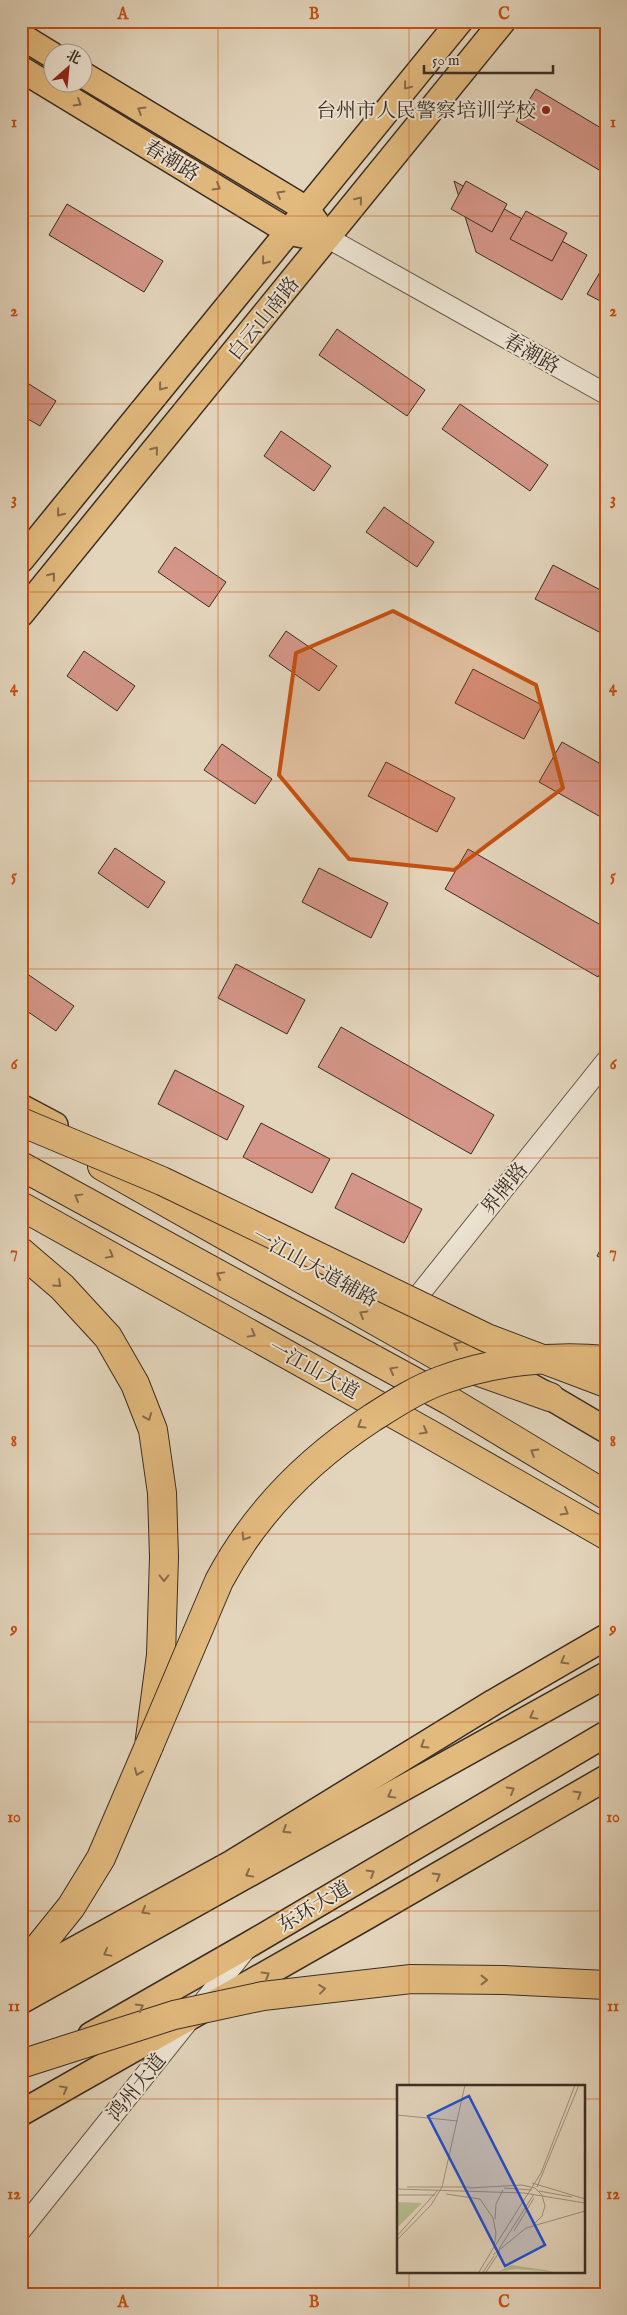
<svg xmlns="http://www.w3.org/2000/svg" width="627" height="2315" font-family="'IM FELL English','Noto Serif SC',serif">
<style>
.building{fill:#d49688;stroke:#3a2d23}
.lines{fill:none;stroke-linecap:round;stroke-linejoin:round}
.minor-casing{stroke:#645749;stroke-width:22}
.major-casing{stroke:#3a2d23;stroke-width:28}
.highway-casing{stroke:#3a2d23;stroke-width:30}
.minor{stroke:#ede4d3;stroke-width:20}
.major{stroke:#e2ba7e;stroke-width:25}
.highway{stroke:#e2ba7e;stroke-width:28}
.highway-bridge-casing{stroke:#3a2d23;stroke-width:30;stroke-linecap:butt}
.highway-bridge{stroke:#e2ba7e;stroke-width:28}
.oneway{stroke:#866c4c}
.marked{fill:#c55011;fill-opacity:0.2;stroke:#c55011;stroke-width:4;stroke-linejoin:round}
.grid{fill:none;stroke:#c55011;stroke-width:1;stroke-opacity:0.55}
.poi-dot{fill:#8f2418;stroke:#ede4d3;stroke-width:2}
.labels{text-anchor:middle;stroke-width:4;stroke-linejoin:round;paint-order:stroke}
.poi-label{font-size:20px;fill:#3a2d23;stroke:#ede4d3;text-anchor:end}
.street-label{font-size:20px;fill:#3a2d23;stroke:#ede4d3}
.inset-road{fill:none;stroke:#9f927f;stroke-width:1}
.view{fill:#1d4ed8;fill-opacity:0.15;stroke:#1d4ed8;stroke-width:2.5}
.inset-edge{fill:none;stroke:#3a2d23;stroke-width:2.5}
.neatline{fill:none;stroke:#c55011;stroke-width:2}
.grid-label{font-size:16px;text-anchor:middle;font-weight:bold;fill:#c55011}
</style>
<rect width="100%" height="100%" fill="#e3d5bc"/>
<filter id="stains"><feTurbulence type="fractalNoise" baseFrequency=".004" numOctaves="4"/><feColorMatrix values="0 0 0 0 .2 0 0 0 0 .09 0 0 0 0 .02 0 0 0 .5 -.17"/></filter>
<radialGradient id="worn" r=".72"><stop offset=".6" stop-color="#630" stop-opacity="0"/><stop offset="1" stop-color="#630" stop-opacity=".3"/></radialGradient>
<g class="building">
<path d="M536 89 606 131V174L516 121Z"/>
<path d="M454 181 587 255 562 300 476 252Z"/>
<path d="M466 181 507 204 492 232 451 209Z"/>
<path d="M67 204 163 261 144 292 49 235Z"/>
<path d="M526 211 567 233 552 261 510 239Z"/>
<path d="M606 262V304L587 294Z"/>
<path d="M337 329 425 390 407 416 319 355Z"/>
<path d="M21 379 56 401 40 426 21 415Z"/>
<path d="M460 404 548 465 530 491 442 429Z"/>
<path d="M281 431 331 466 314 491 264 456Z"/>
<path d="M384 507 434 542 417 567 366 532Z"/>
<path d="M175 547 226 582 209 607 158 572Z"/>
<path d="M553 565 606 593 605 635 535 599Z"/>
<path d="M286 631 337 666 319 691 269 656Z"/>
<path d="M84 651 135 686 117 711 67 676Z"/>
<path d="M473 669 542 705 524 739 455 703Z"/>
<path d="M562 742 606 767V820L539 782Z"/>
<path d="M222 744 272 779 255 804 204 770Z"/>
<path d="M386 762 455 798 437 832 368 796Z"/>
<path d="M115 848 165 882 148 908 98 873Z"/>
<path d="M468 849 606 928V964L598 977 445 889Z"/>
<path d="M319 868 388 903 371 938 302 902Z"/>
<path d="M236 964 305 1000 287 1034 218 998Z"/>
<path d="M23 971 74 1006 56 1031 21 1007V974Z"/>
<path d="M341 1027 494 1115 471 1154 318 1067Z"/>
<path d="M175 1070 244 1106 227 1140 158 1104Z"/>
<path d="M261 1123 330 1159 312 1193 243 1157Z"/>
<path d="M352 1173 422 1209 404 1243 335 1208Z"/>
<path d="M606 1239V1261L597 1256Z"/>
</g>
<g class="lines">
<g class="minor-casing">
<g id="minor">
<path d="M328 238 606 394"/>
<path d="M406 1311 606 1061"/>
<path d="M21 2230 246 1949"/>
</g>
</g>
<g class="major-casing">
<g id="major">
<path d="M21 36 52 55"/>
<path d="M21 69 289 232 303 235"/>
<path d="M82 74 306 209 316 222"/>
<path d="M21 560 460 21"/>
<path d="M21 614 503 21"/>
<path d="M21 1107 55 1125"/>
<path d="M340 1280 550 1397 606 1430"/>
<path d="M21 1979 232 1863 494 1702 606 1637"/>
<path d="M21 2001 606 1675"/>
<path d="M91 2035 250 1944 606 1734"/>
<path d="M21 2113 364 1918 606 1778"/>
</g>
</g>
<g class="highway-casing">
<g id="highway">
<path d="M21 1166 450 1401 606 1495"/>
<path d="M102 1166 443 1359 550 1397"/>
<path d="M21 1206 426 1432 606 1535"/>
<path d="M21 1252 62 1287 108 1337 135 1384 153 1430 162 1493 164 1557 161 1655 149 1746 101 1858 71 1907 21 1969"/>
</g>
</g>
<use href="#minor" class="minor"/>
<use href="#major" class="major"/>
<use href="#highway" class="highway"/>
<g class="highway-bridge-casing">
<g id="highway-bridge">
<path d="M21 1122 162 1181 487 1338 606 1383"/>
<path d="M149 1746 219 1581C255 1513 308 1460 372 1418 394 1404 417 1389 442 1380 493 1361 552 1355 606 1360"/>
<path d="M21 2064 174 2015 263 1996 411 1979 503 1980 606 1985"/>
</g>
</g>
<use href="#highway-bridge" class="highway-bridge"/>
</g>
<defs><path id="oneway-chevron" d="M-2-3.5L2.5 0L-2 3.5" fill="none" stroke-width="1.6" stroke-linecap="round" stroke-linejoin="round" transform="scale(1.25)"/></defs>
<g class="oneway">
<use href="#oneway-chevron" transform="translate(407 86) rotate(129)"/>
<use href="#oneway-chevron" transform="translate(78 103) rotate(31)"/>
<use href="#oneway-chevron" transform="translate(141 110) rotate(-149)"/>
<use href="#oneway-chevron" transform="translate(217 187) rotate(31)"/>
<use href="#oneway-chevron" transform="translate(280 194) rotate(-149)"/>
<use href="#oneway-chevron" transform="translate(359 200) rotate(-51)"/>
<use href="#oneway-chevron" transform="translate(265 261) rotate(129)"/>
<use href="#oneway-chevron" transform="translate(162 387) rotate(129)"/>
<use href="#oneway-chevron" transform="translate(155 450) rotate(-51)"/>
<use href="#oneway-chevron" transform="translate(60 513) rotate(129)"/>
<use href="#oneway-chevron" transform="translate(52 576) rotate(-51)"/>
<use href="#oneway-chevron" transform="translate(78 1197) rotate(-151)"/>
<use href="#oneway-chevron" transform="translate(110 1255) rotate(29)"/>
<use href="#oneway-chevron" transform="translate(220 1275) rotate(-151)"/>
<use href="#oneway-chevron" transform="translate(58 1284) rotate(42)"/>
<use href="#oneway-chevron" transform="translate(363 1314) rotate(-150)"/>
<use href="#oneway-chevron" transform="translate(252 1334) rotate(29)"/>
<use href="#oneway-chevron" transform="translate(457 1345) rotate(-151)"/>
<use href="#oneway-chevron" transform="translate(393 1370) rotate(-151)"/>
<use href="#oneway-chevron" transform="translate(148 1417) rotate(68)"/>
<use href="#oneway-chevron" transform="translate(361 1425) rotate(148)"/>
<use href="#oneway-chevron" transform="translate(424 1431) rotate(29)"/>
<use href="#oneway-chevron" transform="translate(534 1452) rotate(-149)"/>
<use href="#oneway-chevron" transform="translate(565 1512) rotate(30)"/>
<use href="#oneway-chevron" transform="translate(245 1537) rotate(123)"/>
<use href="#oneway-chevron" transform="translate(164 1578) rotate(90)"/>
<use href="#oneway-chevron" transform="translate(564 1661) rotate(150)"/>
<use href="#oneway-chevron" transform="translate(533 1716) rotate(151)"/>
<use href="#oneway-chevron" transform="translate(424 1745) rotate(148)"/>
<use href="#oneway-chevron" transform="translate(138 1772) rotate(113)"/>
<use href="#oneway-chevron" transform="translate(511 1790) rotate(-31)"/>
<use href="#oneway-chevron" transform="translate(578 1794) rotate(-31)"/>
<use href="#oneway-chevron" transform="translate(391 1795) rotate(151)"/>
<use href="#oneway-chevron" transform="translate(286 1830) rotate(148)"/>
<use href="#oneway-chevron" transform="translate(371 1873) rotate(-31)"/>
<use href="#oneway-chevron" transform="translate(249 1874) rotate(151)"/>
<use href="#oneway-chevron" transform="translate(437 1876) rotate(-30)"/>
<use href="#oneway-chevron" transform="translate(145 1911) rotate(151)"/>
<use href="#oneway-chevron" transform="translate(107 1953) rotate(151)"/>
<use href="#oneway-chevron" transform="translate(266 1975) rotate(-30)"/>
<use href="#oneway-chevron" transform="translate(484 1980)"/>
<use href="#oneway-chevron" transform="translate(322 1989) rotate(-7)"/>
<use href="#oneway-chevron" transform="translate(140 2007) rotate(-30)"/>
<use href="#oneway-chevron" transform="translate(64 2089) rotate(-29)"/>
</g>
<path class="marked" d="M393 611 536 685 563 788 454 870 349 859 279 775 296 653Z"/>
<path class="grid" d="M218 21V2294M409 21V2086M21 216H606M21 404H606M21 592H606M21 781H606M21 969H606M21 1158H606M21 1346H606M21 1534H606M21 1722H606M21 1911H606M21 2099H398M583 2099H606M409 2271V2294"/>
<circle class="poi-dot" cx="546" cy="110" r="5"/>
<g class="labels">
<g class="poi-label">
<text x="536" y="117">台州市人民警察培训学校</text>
</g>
<g class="street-label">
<text transform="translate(172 160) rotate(31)" y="7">春潮路</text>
<text transform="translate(263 318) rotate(-51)" y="7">白云山南路</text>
<text transform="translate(532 353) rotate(29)" y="7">春潮路</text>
<text transform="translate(504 1188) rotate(-51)" y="7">界牌路</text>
<text transform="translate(315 1267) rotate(29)" y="7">一江山大道辅路</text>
<text transform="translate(314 1369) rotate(29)" y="7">一江山大道</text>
<text transform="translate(314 1906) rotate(-31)" y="7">东环大道</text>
<text transform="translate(136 2087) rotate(-51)" y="7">鸿州大道</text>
</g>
</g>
<g transform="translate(397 2085)">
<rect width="188" height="188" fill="#e3d5bc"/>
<path d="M0 117 25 118 0 143ZM114 180 148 185 156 187 119 184 101 187Z" fill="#b6bc8e"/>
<path class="inset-road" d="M0 30 61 36M135 98 188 114M10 102H73M140 102 182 0M72 103 125 100 138 103 145 110 148 121 145 131 136 140M107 103 135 105M0 104 127 108 188 118M142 106 175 112M49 109 83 114 96 133 99 148 97 162 82 187M0 110H38M98 134 99 119 106 105M117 146 137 113M0 151 41 105M0 155 34 120 45 102 68 0M98 161 144 88 178 0M102 164 137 109M96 170 129 143 188 126M86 187 97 171M89 187 103 166"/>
<path class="view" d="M72 11 148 160 108 181 31 31Z"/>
<rect width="188" height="188" class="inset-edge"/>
</g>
<rect width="627" height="2315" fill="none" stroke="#e3d5bc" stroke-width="55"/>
<g transform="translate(68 68) rotate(27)"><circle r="24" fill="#ede4d3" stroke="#a59b8d"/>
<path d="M0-4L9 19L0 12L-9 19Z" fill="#8f2418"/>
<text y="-8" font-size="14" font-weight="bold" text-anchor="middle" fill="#3a2d23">北</text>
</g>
<path d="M424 65v8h129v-8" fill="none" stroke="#3a2d23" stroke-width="2.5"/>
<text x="432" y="65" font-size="15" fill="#3a2d23" stroke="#ede4d3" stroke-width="4" paint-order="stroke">50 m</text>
<rect x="28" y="28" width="572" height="2260" class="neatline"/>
<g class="grid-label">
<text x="123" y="19">A</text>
<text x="314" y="19">B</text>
<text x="504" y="19">C</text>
<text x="14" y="127">1</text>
<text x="613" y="127">1</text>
<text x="14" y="316">2</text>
<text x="613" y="316">2</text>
<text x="14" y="504">3</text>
<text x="613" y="504">3</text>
<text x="14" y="692">4</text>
<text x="613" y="692">4</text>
<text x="14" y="881">5</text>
<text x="613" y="881">5</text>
<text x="14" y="1069">6</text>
<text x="613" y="1069">6</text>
<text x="14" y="1257">7</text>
<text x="613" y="1257">7</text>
<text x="14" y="1446">8</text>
<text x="613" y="1446">8</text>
<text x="14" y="1634">9</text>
<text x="613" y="1634">9</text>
<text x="14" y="1822">10</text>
<text x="613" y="1822">10</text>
<text x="14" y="2011">11</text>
<text x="613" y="2011">11</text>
<text x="14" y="2199">12</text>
<text x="613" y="2199">12</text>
<text x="123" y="2307">A</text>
<text x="314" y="2307">B</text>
<text x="504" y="2307">C</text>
</g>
<rect width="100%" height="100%" filter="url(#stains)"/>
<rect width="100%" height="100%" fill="url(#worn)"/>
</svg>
